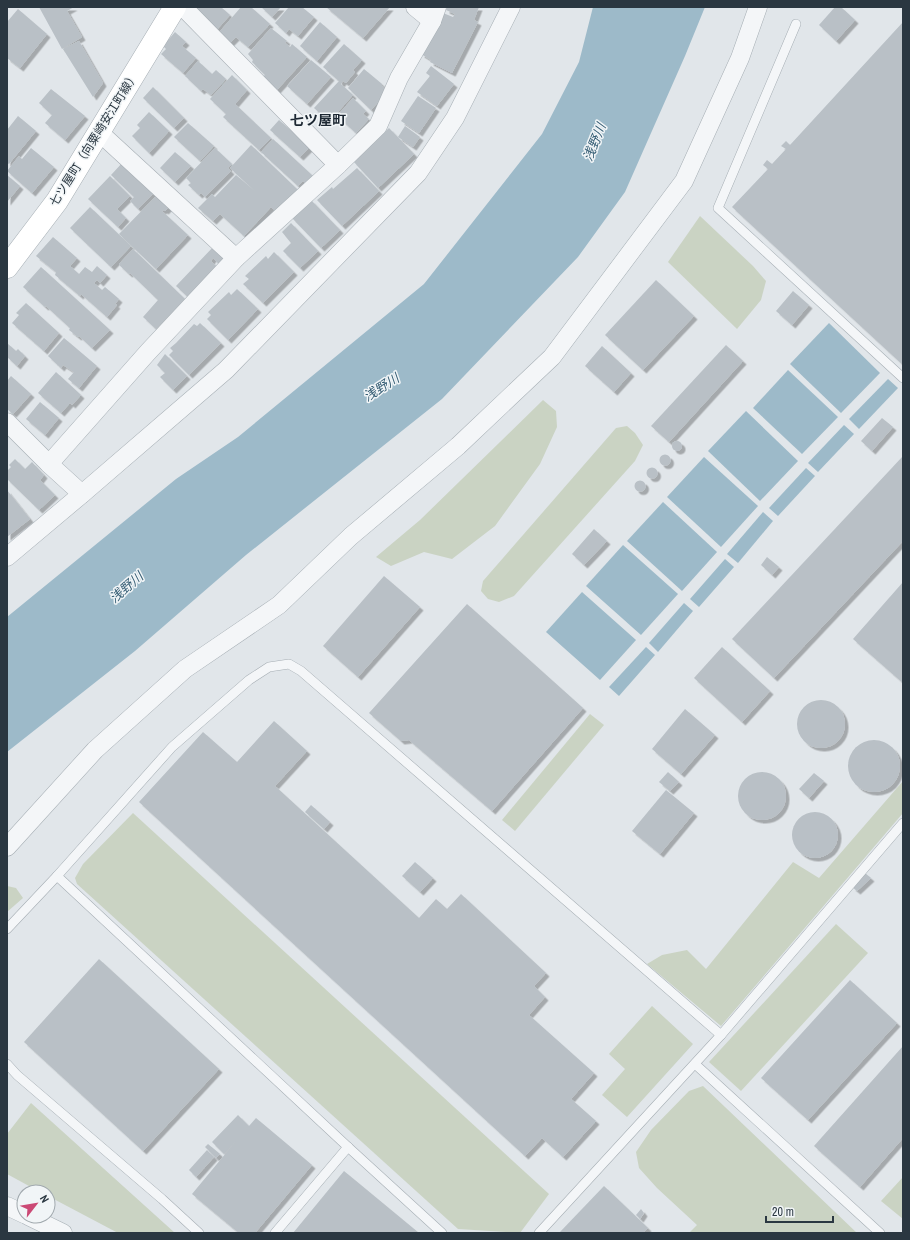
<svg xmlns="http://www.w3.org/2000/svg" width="910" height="1240" font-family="'Archivo Narrow','Noto Sans JP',sans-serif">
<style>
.green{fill:#cad3c3}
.water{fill:#9dbac9}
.building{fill:#b9c0c6;filter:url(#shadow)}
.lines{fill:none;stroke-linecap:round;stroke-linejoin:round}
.lane-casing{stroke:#a6aeb4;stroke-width:10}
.street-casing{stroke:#a6aeb4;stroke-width:19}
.secondary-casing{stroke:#a6aeb4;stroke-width:23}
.lane{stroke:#f4f6f8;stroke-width:9}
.street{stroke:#f4f6f8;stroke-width:18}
.secondary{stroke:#fff;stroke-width:22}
.labels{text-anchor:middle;stroke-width:3;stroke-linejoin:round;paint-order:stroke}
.street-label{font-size:12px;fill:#2a3741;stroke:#f1f5f7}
.water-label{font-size:13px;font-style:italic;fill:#355d74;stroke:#f1f5f7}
.quarter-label{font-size:14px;font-weight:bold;fill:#1c2732;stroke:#f1f5f7}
</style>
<defs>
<filter id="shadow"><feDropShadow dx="3.5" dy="3.5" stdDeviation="0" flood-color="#0004"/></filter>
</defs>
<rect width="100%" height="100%" fill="#e1e6ea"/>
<g class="green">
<path d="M700 216 753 266 766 281 761 300 737 329 668 262Z"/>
<path d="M543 400 556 411 557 427 540 464 495 526 452 559 424 552 391 566 376 557 420 520Z"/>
<path d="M627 426 635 433 643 445 635 461 514 596 499 602 488 599 481 591 483 581 616 428Z"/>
<path d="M590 714 604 725 515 831 502 820Z"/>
<path d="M903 781V813L721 1026 647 964 662 955 687 950 706 969 793 862 819 878Z"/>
<path d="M133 813 549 1194 520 1233 458 1229 77 884 75 878 83 864Z"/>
<path d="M7 886 16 888 23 898 7 912Z"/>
<path d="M836 924 868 953 741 1091 709 1062Z"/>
<path d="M652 1006 693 1044 627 1117 602 1095 625 1069 609 1054Z"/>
<path d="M703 1086 857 1233H689L697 1225 657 1188 639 1168 636 1152 651 1130 689 1091Z"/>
<path d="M31 1103 175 1233H118L48 1196V1192H40L7 1174V1134Z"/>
<path d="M903 1177V1219L881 1201Z"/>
</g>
<g class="water">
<path d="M593 7H705L685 56 625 192 578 257 442 399 246 555 135 651 7 752V617L176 479 238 437 424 284 542 134 579 62Z"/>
<path d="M829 323 880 373 841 413 790 364Z"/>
<path d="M788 370 838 417 802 454 753 408Z"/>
<path d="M888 379 898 388 859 429 849 419Z"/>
<path d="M746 411 798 461 760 501 708 451Z"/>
<path d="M844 425 854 434 818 472 808 463Z"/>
<path d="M704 457 758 506 721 547 667 497Z"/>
<path d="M806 468 815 476 778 516 769 508Z"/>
<path d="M663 502 717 552 682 591 627 541Z"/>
<path d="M763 512 773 521 738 563 727 554Z"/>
<path d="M623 545 678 594 641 635 586 586Z"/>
<path d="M725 559 734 567 699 607 690 599Z"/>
<path d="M582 592 636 640 600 680 546 632Z"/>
<path d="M684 603 693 611 658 652 649 643Z"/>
<path d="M646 647 655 655 619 696 609 687Z"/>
</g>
<g class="building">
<path d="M39 7H74L67 11 82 37 62 49Z"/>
<path d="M194 7H221L230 15 214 33Z"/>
<path d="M241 7H251L270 24 248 47 236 37 227 46 216 36Z"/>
<path d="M261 7H281L272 17Z"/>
<path d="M289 7H302L314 17 298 36 289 29 286 33 275 23Z"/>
<path d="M326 7H390L363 38Z"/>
<path d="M447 7H479L474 20 478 22 452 73 430 62 431 60 421 54 443 13 453 17 455 14 446 10Z"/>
<path d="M835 7H841L855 20 836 41 819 25Z"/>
<path d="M18 9 47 34 20 68 7 58V22Z"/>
<path d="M320 22 337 37 317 61 300 46Z"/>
<path d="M903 22V365L732 207 768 169 763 165 767 160 772 164 786 149 781 146 786 141 790 145Z"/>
<path d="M271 28 287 41 285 43 290 47 292 44 307 57 276 91 262 77 265 75 252 62 253 60 248 54Z"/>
<path d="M175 32 186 42 182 46 196 58 183 73 161 54 166 49 163 46Z"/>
<path d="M79 41 103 83 93 97 63 49Z"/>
<path d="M344 44 362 60 353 70 355 72 346 83 343 81 341 84 353 95 329 122 314 108 339 81 323 67Z"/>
<path d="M311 60 331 77 307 104 287 86Z"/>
<path d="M198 61 212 74 216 70 226 79 211 95 203 89 201 91 185 76Z"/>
<path d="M431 66 454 84 437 106 417 92 430 76 426 73Z"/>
<path d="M364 69 382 84V86L388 91 371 110 348 88Z"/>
<path d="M232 75 247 90 235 104 271 138 259 150 223 117 226 114 210 99Z"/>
<path d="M153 87 184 118 174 128 143 98Z"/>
<path d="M51 89 85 116 65 140 45 123 52 115 39 103Z"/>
<path d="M418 96 436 108 419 133 401 121Z"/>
<path d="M353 98 366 111 363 114 369 119 356 133 337 116Z"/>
<path d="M149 112 169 131 149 153 132 136 140 128 137 125Z"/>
<path d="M18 116 36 131 9 164 7 163V130Z"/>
<path d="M279 120 310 147 300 157 270 130Z"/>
<path d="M188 123 214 146 200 161 174 137Z"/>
<path d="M405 126 420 137 413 147 398 137Z"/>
<path d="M389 128 414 154 378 188 353 161Z"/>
<path d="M273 139 313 176 306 184 303 181 298 186 261 152Z"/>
<path d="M251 145 298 190 276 211 271 207 244 236 220 214 213 221 198 208 212 194 215 197 236 175 256 192 230 168Z"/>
<path d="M31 148 54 167 32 193 7 171 19 156 22 159Z"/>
<path d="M215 148 232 164 228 168 231 171 205 197 201 193 199 195 188 185 191 183 186 178Z"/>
<path d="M175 152 191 166 175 182 160 168Z"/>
<path d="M123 162 156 191 138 209 130 201 134 197 111 175Z"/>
<path d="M357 168 379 191 342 226 317 200 332 187 333 189Z"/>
<path d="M7 175 20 186 7 202Z"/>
<path d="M110 176 130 196 117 209 126 218 118 227 88 199Z"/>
<path d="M159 193 171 205 165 211 164 210 162 211 188 235 156 269 119 234Z"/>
<path d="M311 200 340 230 321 248 292 218Z"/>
<path d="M90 207 131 246 111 267 70 228Z"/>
<path d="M291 223 318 251 300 268 283 251 291 243 282 232Z"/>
<path d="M53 237 77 258 70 266 79 274 85 267 92 272 97 266 107 275 100 283 97 280 94 283 102 290 105 287 119 299 115 304 117 305 107 317 81 294 80 296 55 275 56 272 36 256Z"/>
<path d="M214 246 228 259 221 266 213 258 211 261 217 267 188 297 176 286Z"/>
<path d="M133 249 185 299 156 329 143 317 158 300 130 273 129 274 119 265 120 263Z"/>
<path d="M274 252 294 272 263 303 243 284 249 279 245 276 266 256 268 259Z"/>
<path d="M41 267 110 330 92 348 79 336 78 337 69 330 70 328 46 306 45 307 23 287Z"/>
<path d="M656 280 694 316 643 370 605 335Z"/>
<path d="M237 289 258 309 228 340 207 319 211 315 208 312 229 292 231 295Z"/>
<path d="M793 291 809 305 792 325 776 311Z"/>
<path d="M26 303 59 333 44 351 12 323 19 315 16 313Z"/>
<path d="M200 323 221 343 189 375 169 355 173 351 170 348 176 343 194 324 197 326Z"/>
<path d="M64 338 97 366 79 388 68 379 74 372 63 365 61 368 48 356Z"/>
<path d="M7 343 16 351 18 349 25 356 17 366 7 357Z"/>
<path d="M726 345 743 361 669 442 651 426Z"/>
<path d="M602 346 631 373 614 392 585 366Z"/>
<path d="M165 354 187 376 173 390 160 377 165 373 157 365Z"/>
<path d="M56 372 81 395 72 405 70 403 61 413 38 393Z"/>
<path d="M11 376 31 394 13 414 7 409V381Z"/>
<path d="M40 402 59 418 45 435 26 419Z"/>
<path d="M882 418 893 427 872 451 861 441Z"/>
<circle cx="677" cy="446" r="5"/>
<circle cx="665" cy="460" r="5.5"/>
<path d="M903 456V541L774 678 732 639Z"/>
<path d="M15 459 25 469 32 462 44 475 40 480 55 495 39 510 7 479V471L11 467 9 465Z"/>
<circle cx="652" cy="473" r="5.5"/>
<circle cx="640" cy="486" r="5.5"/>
<path d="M7 490 30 519 7 537Z"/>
<path d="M594 529 607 541 584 565 572 554Z"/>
<path d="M767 557 779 567 772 575 761 565Z"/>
<path d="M384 576 420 607 358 677 323 646Z"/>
<path d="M903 582V683L853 639Z"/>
<path d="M467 604 583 708 492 811 409 740 401 741 369 713Z"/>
<path d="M722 647 770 691 742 722 694 678Z"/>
<circle cx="821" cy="724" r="24"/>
<path d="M685 709 715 735 681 774 652 749Z"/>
<path d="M274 721 307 751 275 786 419 918 436 899 447 909 461 894 546 973 534 986 545 997 529 1015 594 1073 571 1099 596 1121 563 1157 542 1138 525 1156 139 802 203 732 237 762Z"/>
<circle cx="874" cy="766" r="26"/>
<circle cx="762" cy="796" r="24"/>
<path d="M668 772 679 782 670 791 659 782Z"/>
<path d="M814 773 824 781 809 798 799 789Z"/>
<path d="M666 790 694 813 660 854 632 831Z"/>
<path d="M311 805 330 822 324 829 305 812Z"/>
<circle cx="815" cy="835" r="23"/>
<path d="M415 862 433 878 420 892 402 876Z"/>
<path d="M865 873 871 878 857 891 852 887Z"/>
<path d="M99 959 219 1069 143 1151 24 1042Z"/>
<path d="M850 980 897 1023 808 1120 761 1078Z"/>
<path d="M903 1046V1138L860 1187 814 1146Z"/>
<path d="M238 1115 249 1126 256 1118 312 1165 255 1233H239L192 1194 236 1141 224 1154 212 1142Z"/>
<path d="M208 1144 220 1154 216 1158 205 1147Z"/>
<path d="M207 1150 214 1157 196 1177 189 1170Z"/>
<path d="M344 1171 419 1233H293Z"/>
<path d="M604 1186 648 1228 643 1233H559Z"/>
<path d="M641 1209 644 1213 640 1219 636 1215Z"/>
</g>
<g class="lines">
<g class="lane-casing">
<g id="lane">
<path d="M796 24 718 208 903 378"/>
<path d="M7 929 57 876"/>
<path d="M7 1064 17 1075 162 1199 199 1233"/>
<path d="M695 1064 880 1233"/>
<path d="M275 1233 348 1147"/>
<path d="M442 1233 348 1147 57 876 172 747 249 680 269 667 289 664 301 671 721 1035"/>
<path d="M539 1233 721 1035 903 823"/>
</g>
</g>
<g class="street-casing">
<g id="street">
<path d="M183 7 338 165"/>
<path d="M415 7 432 21"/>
<path d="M99 132 236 258"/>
<path d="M7 422 49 464 82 494"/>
<path d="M49 464 148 352 236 258 338 165 378 126 399 78 432 21 437 7"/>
<path d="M7 557 82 494 226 370 418 173 455 118 511 7"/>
<path d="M7 847 95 750 185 669 279 605 351 536 458 446 552 357 684 181 740 58 758 7"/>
<path d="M7 1206 24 1214"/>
<path d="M28 1216 63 1233"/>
</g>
</g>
<g class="secondary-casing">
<path id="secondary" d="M7 267 57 201 175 7"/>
</g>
<use href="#lane" class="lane"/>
<use href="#street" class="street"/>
<use href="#secondary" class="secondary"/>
</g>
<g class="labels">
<g class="street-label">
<text transform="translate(94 139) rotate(-58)" y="4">七ツ屋町（向粟崎安江町線）</text>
</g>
<g class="water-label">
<text transform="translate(594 142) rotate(-68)" y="5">浅野川</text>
<text transform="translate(381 387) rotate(-33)" y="5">浅野川</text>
<text transform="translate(126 587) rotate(-41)" y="5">浅野川</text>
</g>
<g class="quarter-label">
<text x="318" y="125">七ツ屋町</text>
</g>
</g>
<rect width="910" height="1240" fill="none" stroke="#2a3741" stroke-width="16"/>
<g transform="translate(36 1204) rotate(59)"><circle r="19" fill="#f1f5f7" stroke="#a1a9ae"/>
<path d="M0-3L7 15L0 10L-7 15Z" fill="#cb4975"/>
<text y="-6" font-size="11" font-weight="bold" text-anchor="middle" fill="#2a3741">N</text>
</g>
<path d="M766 1216v6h67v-6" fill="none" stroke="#2a3741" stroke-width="2"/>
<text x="772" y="1216" font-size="12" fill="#2a3741" stroke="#f1f5f7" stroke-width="3" paint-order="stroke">20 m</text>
</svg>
